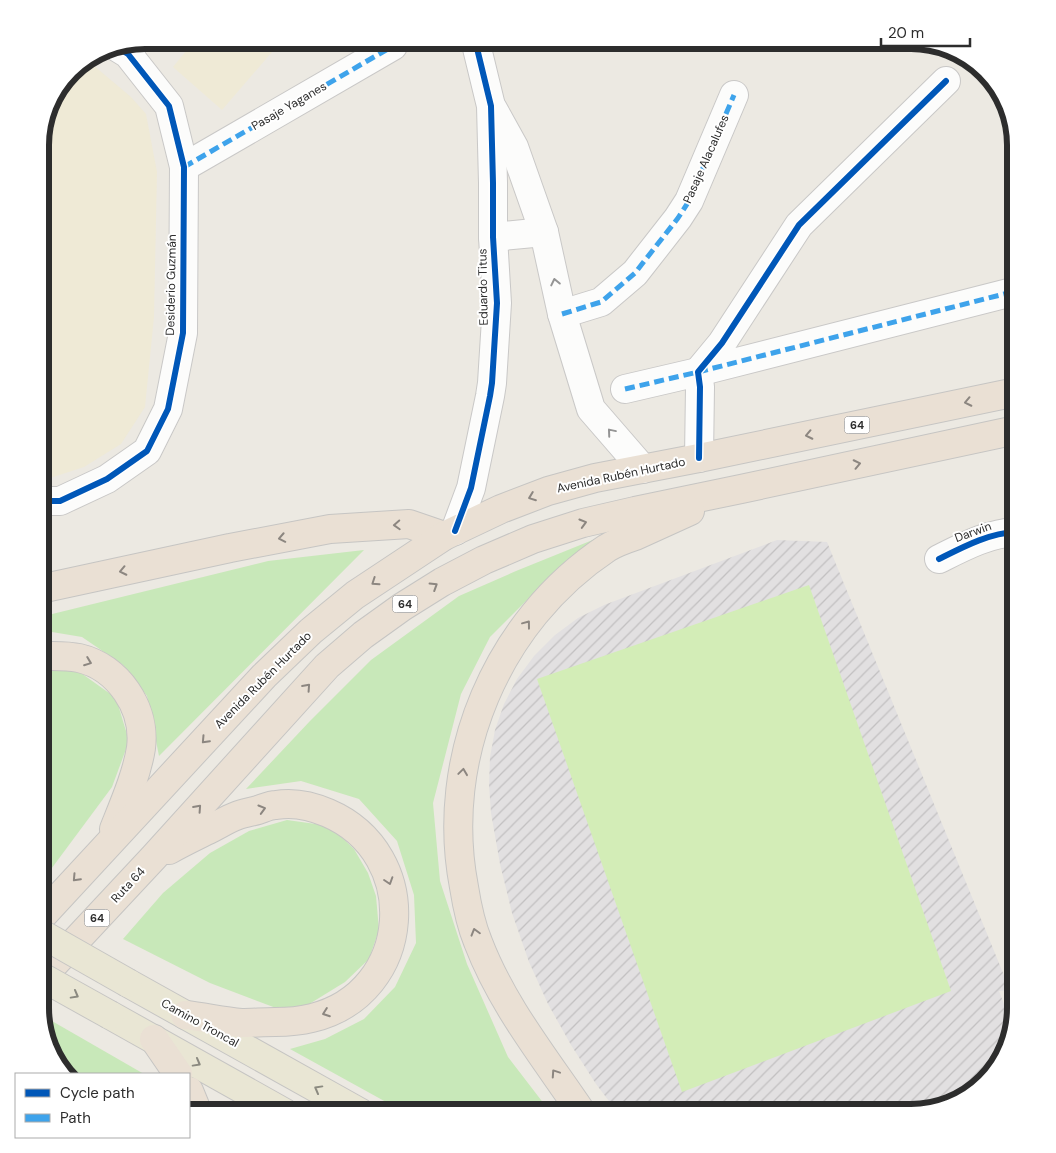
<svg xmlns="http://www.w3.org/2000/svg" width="1056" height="1153" font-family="'DM Sans',sans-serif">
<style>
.industrial{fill:url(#industrial-furrows)}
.education{fill:#efead6}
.grass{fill:#c8e8b9}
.pitch{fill:#d3edb7}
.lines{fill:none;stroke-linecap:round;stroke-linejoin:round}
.minor-casing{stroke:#c9c8c7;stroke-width:30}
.major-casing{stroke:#c6c5c3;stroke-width:30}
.highway-casing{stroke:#c6c5c3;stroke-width:30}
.minor{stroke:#fcfcfb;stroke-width:28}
.major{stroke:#e9e6d4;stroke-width:28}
.highway{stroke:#eae0d4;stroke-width:28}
.major-bridge-casing{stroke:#c6c5c3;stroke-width:30;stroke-linecap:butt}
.major-bridge{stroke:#e9e6d4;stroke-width:28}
.quiet{stroke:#3ea3eb;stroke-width:5;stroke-dasharray:10 5;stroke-linecap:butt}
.cycleway-casing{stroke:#fff;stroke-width:9}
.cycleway{stroke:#0057b8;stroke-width:6}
.oneway{stroke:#949494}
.oneway2{stroke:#8c8680}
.oneway3{stroke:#8b8a80}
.labels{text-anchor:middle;stroke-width:4;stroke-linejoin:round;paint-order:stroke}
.shield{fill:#fff;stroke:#6c6c6c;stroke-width:1}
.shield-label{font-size:11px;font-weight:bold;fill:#2d2d2d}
.street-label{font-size:12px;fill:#2d2d2d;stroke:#fff}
.rim{fill:none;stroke:#2d2d2d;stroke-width:6}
</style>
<defs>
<pattern id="industrial-furrows" width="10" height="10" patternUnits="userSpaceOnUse" patternTransform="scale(1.25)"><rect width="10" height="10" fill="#e2e0e1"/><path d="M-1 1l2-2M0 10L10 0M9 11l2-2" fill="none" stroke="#c2c0c1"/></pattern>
</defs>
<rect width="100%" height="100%" fill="#ece9e2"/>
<path class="industrial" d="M777 540 827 542 1010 990 999 991 1012 1025 1005 1055 975 1091 912 1113H618L596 1084 571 1045 548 1004 529 962 512 913 500 864 491 813 489 785 490 757 495 730 504 704 517 679 534 656 555 635 578 618 604 605Z"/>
<g class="education">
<path d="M195 40H258L272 52 222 110 173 67Z"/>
<path d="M83 62 93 65 131 97 146 114 157 172 154 317 145 407 121 444 84 467 44 480H40V137L51 99 75 66Z"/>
</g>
<g class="grass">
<path d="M605 535 557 570 490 637 461 694 433 803 440 881 467 964 508 1057 551 1113H406L290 1049 325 1039 364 1019 395 987 416 943 414 895 397 841 359 799 301 781 246 789 310 721 371 660 459 596 516 571Z"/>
<path d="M364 550 159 756 147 696 123 665 82 637 40 630V617L268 561Z"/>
<path d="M54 668 81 673 116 698 129 741 112 787 40 884V670Z"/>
<path d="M287 820 330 826 354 849 368 873 376 896 379 930 369 959 345 982 306 1006 276 1008 210 983 123 939 163 893 210 853 249 831Z"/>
<path d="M45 1017 144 1074H64L62 1072 44 1019Z"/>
</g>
<path class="pitch" d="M809 585 951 991 682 1092 537 679Z"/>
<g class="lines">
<g class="minor-casing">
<g id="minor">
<path d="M493 109 514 147 544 232 562 314 591 409 643 469"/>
<path d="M184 167 393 46"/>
<path d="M493 237 544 232"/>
<path d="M562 314 601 302 635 273 678 218 689 201 734 95"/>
<path d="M625 389 698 372 1016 291"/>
<path d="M699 458 700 387 698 372 722 343 799 225 946 81"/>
<path d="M40 501H60L107 479 147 451 168 409 183 333 184 167 169 106 128 54 115 46"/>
<path d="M455 531 471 488 490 396 492 383 497 303 493 237V183L491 106 475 40"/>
<path d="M939 559C963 547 989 533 1016 532"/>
</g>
</g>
<g class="major-casing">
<g id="major">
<path d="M128 983 361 1113"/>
<path d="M110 1015 285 1113"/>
</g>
</g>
<g class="highway-casing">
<g id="highway">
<path d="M40 589 230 548 330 529 409 524 444 536"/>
<path d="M40 656C53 656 66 655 79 658 118 667 146 708 141 748 137 774 124 804 114 829"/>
<path d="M169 850C183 842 198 835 212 828 220 824 228 819 236 816 243 813 251 812 258 810 264 808 270 805 276 805 293 802 312 806 328 813 423 854 414 993 312 1018 300 1021 287 1022 275 1022 264 1022 252 1023 241 1023 222 1021 203 1017 185 1015"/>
<path d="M40 918 264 676 311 631 355 595 444 536 501 509 548 491 595 478 699 458 1016 392"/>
<path d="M40 979 154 857 327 666 363 635 402 607 442 582 484 560 533 539 583 523 635 511 741 489 1016 430"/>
<path d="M154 1039 178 1074"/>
<path d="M189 1091 198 1113"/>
<path d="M582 1113C545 1058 502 1005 478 942 471 925 467 906 464 887 439 758 497 621 607 548 615 543 626 539 635 536 653 528 672 519 690 511"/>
</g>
</g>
<use href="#minor" class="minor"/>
<use href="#major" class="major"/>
<use href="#highway" class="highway"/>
<g class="major-bridge-casing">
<g id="major-bridge">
<path d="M40 933 128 983"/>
<path d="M40 976 110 1015"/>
</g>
</g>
<use href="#major-bridge" class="major-bridge"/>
<g class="quiet">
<path d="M128 54 137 41"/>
<path d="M184 167 393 46"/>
<path d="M562 314 601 302 635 273 678 218 689 201 734 95"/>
<path d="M625 389 698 372 1016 291"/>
</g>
<g class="cycleway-casing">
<g id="cycleway">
<path d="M699 458 700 387 698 372 722 343 799 225 946 81"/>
<path d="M40 501H60L107 479 147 451 168 409 183 333 184 167 169 106 128 54 115 46"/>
<path d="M455 531 471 488 490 396 492 383 497 303 493 237V183L491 106 475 40"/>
<path d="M939 559C963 547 989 533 1016 532"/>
</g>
</g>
<use href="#cycleway" class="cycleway"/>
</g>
<defs><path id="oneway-chevron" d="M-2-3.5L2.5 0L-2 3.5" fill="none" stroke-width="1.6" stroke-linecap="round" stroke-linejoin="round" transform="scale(1.25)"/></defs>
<g class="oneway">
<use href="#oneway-chevron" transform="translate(555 282) rotate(-102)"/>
<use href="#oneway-chevron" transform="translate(611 432) rotate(-130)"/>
</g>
<g class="oneway2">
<use href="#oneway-chevron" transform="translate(968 402) rotate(168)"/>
<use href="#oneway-chevron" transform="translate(809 435) rotate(168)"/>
<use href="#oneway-chevron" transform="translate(857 464) rotate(-12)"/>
<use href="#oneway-chevron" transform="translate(532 497) rotate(159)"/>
<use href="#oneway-chevron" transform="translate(583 523) rotate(-16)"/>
<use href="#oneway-chevron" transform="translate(397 525) rotate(177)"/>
<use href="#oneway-chevron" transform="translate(282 538) rotate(169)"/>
<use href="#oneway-chevron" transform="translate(123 571) rotate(168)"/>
<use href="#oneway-chevron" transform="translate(375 582) rotate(146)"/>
<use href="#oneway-chevron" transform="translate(434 586) rotate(-32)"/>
<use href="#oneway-chevron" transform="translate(527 624) rotate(-53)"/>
<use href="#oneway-chevron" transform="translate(88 662) rotate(21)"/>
<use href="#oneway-chevron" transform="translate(307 687) rotate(-48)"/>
<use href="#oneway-chevron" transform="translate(205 740) rotate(133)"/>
<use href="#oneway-chevron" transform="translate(463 772) rotate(-82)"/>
<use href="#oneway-chevron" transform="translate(198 808) rotate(-48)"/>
<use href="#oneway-chevron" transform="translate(262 809) rotate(-16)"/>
<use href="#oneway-chevron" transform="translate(76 878) rotate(133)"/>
<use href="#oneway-chevron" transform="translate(389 881) rotate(72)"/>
<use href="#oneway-chevron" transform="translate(475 932) rotate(-106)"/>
<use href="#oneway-chevron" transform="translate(326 1013) rotate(160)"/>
<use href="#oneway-chevron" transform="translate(555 1073) rotate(-124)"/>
</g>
<g class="oneway3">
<use href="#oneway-chevron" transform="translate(75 995) rotate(29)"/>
<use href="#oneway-chevron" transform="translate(197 1063) rotate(29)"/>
<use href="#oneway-chevron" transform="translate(318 1089) rotate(-151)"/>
</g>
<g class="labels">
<g class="shield">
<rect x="844.5" y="416.5" width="25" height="17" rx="4"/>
<rect x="392.5" y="595.5" width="25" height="17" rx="4"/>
<rect x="84.5" y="909.5" width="25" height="17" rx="4"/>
</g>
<g class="shield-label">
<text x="857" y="429">64</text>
<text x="405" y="608">64</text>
<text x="97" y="922">64</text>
</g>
<g class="street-label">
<text transform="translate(289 106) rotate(-30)" y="4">Pasaje Yaganes</text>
<text transform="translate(706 159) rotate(-66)" y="4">Pasaje Alacalufes</text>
<text transform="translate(171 285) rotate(-89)" y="4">Desiderio Guzmán</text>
<text transform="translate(483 287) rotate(-91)" y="4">Eduardo Titus</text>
<text transform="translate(621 475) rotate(-12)" y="4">Avenida Rubén Hurtado</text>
<text transform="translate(973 532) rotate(-20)" y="4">Darwin</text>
<text transform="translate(263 680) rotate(-45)" y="4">Avenida Rubén Hurtado</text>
<text transform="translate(128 885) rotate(-47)" y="4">Ruta 64</text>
<text transform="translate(200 1023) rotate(29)" y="4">Camino Troncal</text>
</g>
</g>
<path d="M0 0H1056V1153H0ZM145 49H911A96 96 0 0 1 1007 145V1008A96 96 0 0 1 911 1104H145A96 96 0 0 1 49 1008V145A96 96 0 0 1 145 49Z" fill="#fff" fill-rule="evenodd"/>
<path class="rim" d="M145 49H911A96 96 0 0 1 1007 145V1008A96 96 0 0 1 911 1104H145A96 96 0 0 1 49 1008V145A96 96 0 0 1 145 49Z"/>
<rect x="15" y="1073" width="175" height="65" fill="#ffffff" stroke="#ababab"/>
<rect x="25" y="1089" width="25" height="8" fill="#0057b8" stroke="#ababab"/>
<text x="60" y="1098" font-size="15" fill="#2d2d2d">Cycle path</text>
<rect x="25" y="1114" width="25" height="8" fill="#3ea3eb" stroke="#ababab"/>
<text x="60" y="1123" font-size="15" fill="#2d2d2d">Path</text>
<path d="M881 38v8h89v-8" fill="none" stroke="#2d2d2d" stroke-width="2.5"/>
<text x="888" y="38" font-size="15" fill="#2d2d2d" stroke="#ffffff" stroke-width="4" paint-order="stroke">20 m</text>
</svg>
